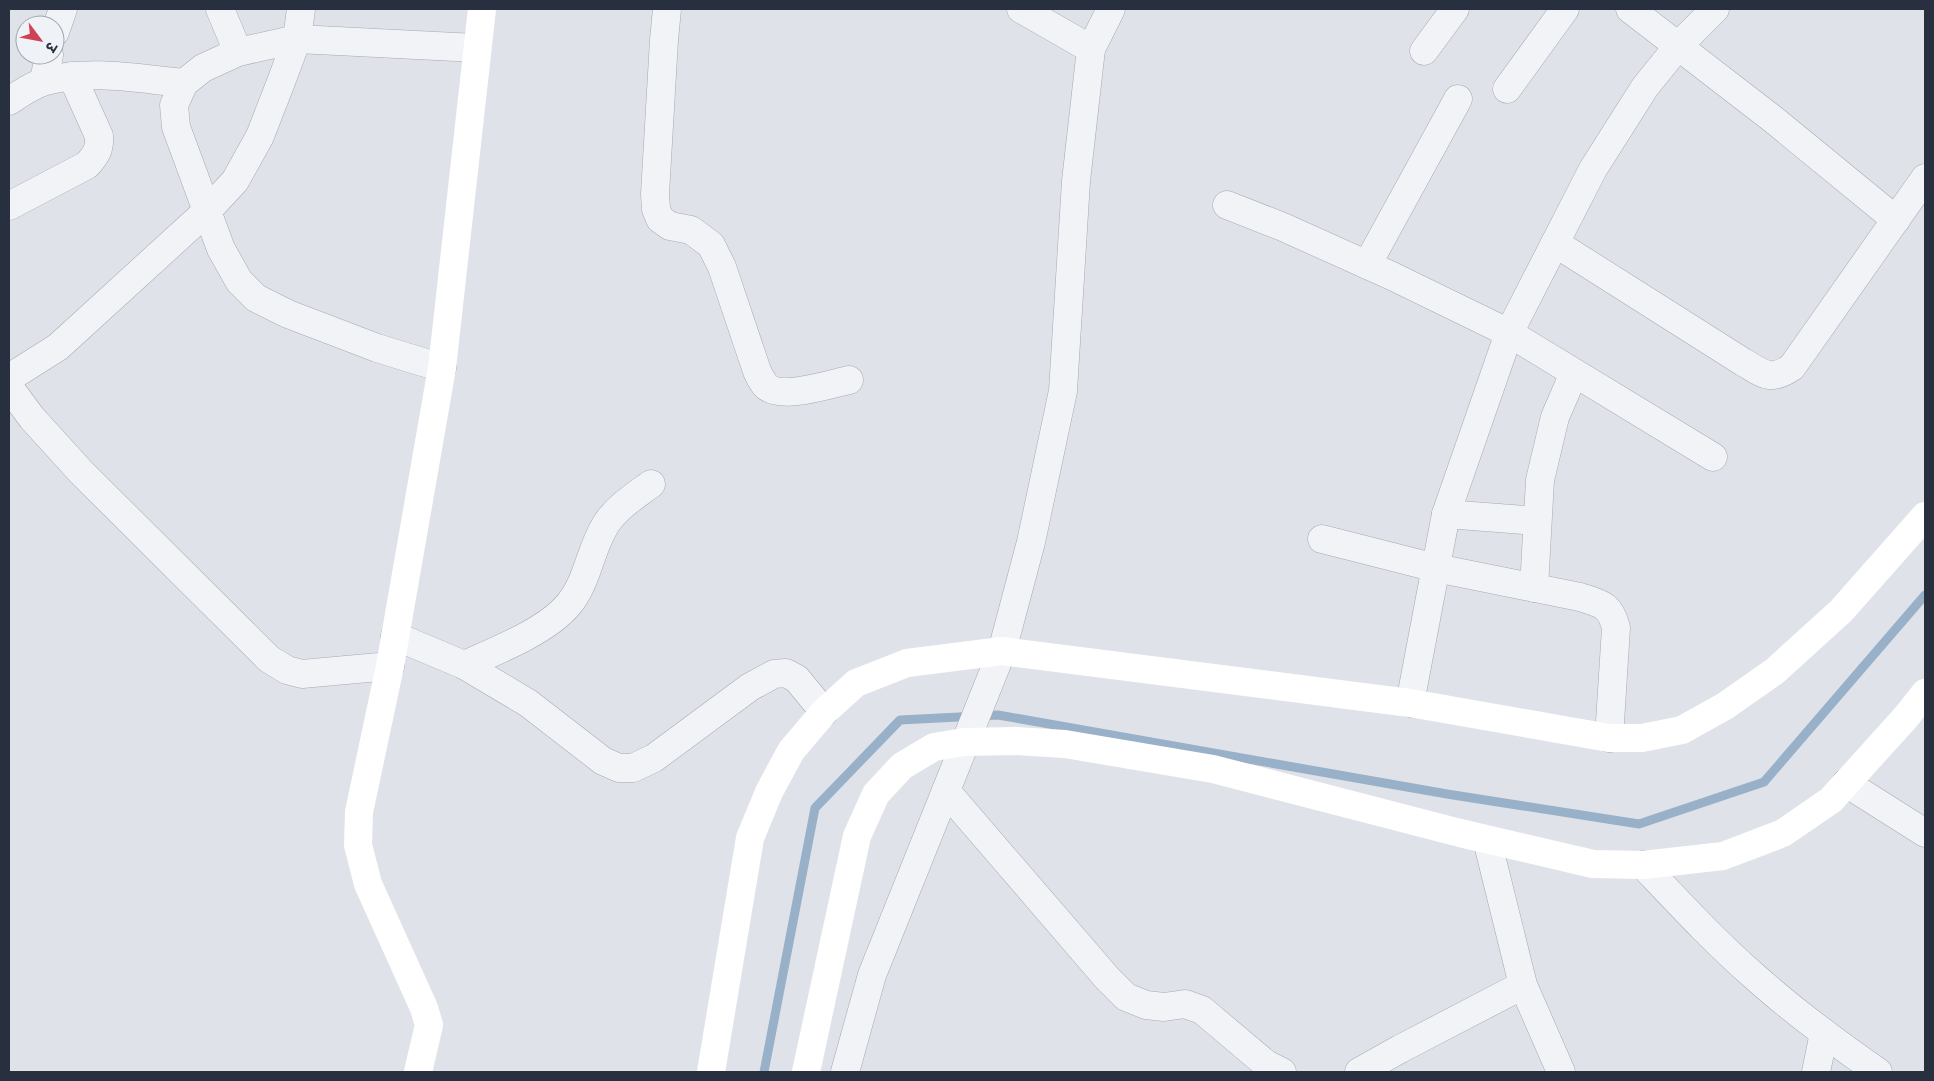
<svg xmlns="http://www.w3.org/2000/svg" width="1934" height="1081" font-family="Poppins,'Noto Sans Devanagari',sans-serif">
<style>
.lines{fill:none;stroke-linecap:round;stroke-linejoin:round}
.stream{stroke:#99b0c9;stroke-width:9}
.street-casing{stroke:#a4aab3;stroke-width:29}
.street{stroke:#f2f3f7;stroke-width:28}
.secondary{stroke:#fff;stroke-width:28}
</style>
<rect width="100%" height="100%" fill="#dfe3e9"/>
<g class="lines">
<path class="stream" d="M764 1072 815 808 900 720 998 715 1447 794 1639 824 1764 782 1925 595"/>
<g class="street-casing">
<g id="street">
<path d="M220 9 238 52"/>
<path d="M667 9 664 40 655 194 656 209 660 219 670 226 691 230 711 245 722 267 757 371C759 376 762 381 765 385 779 401 830 384 849 380"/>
<path d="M1021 9 1091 49"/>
<path d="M1630 9 1774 120 1896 220"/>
<path d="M55 32 63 9"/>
<path d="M1424 51 1455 9"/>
<path d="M44 81 49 55"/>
<path d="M1507 89 1565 9"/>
<path d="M9 101C20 94 34 84 46 81 91 69 139 79 184 83"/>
<path d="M1227 205 1283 227 1392 276 1509 333 1713 457"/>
<path d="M9 206 87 165C96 155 100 149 99 136L72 76"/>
<path d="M1555 243 1743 362C1764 374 1770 382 1792 367L1925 178"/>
<path d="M1367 265 1458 99"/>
<path d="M442 368 377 348 288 314 256 298 239 281 221 249 176 127 174 105 184 83 203 68 238 52 297 39 476 48"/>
<path d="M9 378 58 347 207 211 235 181 260 136 281 82 297 39 301 9"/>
<path d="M9 387 32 418 81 472 269 659 287 670 302 674 390 666"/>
<path d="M1446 514 1537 521"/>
<path d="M1322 539 1436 568 1580 597C1601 604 1610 604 1616 628L1609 738"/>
<path d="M1534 588 1540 480 1555 417 1574 373"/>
<path d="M395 636 464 665 528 703 603 761 619 768H633L654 758 750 687 774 674 786 673 797 679 824 712"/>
<path d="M464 665C496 651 547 631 569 604 588 581 590 549 606 524 617 507 635 496 651 484"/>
<path d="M1410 703 1446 514 1509 333 1593 169 1645 87 1679 45 1715 9"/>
<path d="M1846 783 1925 833"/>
<path d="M946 791 1107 978 1126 997 1146 1005 1164 1007 1185 1004 1202 1010 1266 1064 1282 1072"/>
<path d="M1487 840 1523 985 1561 1072"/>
<path d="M1643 865C1679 903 1715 942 1754 976 1793 1011 1835 1042 1878 1072"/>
<path d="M845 1072 872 975 1002 651 1031 542 1063 391 1076 181 1091 49 1111 9"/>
<path d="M1359 1072 1400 1049 1523 985"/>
<path d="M1816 1072 1824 1033"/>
</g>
</g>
<use href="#street" class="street"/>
<g class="secondary">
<path d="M418 1072 429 1025 424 1008 368 884 358 845 359 812 390 666 442 368 482 9"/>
<path d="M711 1072 750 838 769 792 791 751 824 712 856 683 907 663 1002 651 1410 703 1609 738H1642L1682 730 1725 706 1775 671 1841 611 1925 516"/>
<path d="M806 1072 857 836 876 794 902 766 934 747 964 742 1016 741 1065 744 1213 769 1460 833 1593 864 1643 865 1723 856 1783 833 1831 800 1906 717 1925 693"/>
</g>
</g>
<rect width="1934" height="1081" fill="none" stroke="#283040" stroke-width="20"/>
<g transform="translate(40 40) rotate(122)"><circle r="24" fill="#eff2f6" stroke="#9fa4ad"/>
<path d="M0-4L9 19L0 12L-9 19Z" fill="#d04154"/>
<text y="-8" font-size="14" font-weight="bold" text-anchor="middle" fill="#283040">उ</text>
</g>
</svg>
